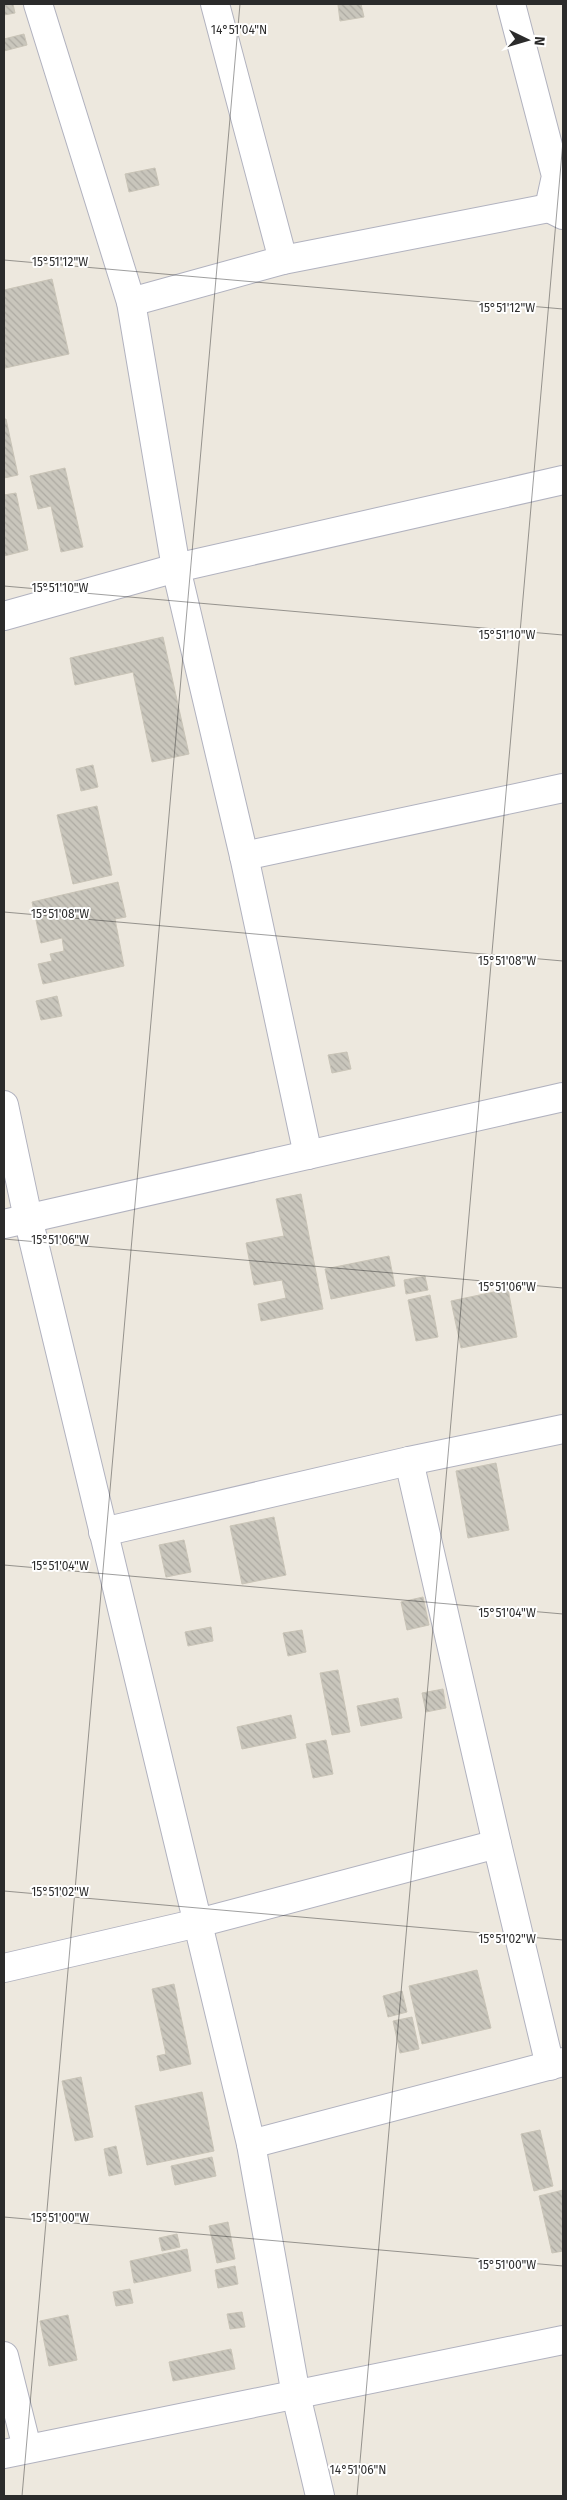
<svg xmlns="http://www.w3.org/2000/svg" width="567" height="2500" font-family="'Fira Sans',sans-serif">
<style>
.building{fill:url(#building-back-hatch);stroke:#c9c4b7}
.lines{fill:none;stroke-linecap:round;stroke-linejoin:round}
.minor-casing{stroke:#b1b2bf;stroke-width:30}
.minor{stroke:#fff;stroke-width:28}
.ticks{fill:none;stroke:#2b2b2b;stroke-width:1;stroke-opacity:0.45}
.ticks-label{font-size:12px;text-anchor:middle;fill:#2b2b2b;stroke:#fff;stroke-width:4;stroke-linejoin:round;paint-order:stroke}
</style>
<defs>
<pattern id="building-back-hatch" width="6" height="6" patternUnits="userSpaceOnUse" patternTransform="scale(1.25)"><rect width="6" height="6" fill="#c9c6bc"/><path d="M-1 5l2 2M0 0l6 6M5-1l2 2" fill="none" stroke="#adaaa2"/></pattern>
</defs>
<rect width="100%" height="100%" fill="#ede8de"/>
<g class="building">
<path d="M4 4H13L15 13 4 15Z"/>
<path d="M346 4H361L364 17 340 21 338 5Z"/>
<path d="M24 34 27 45 4 51V39Z"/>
<path d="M155 168 159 185 129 192 125 174Z"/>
<path d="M52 279 69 354 5 368 4 290Z"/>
<path d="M4 419H6L18 475 4 478Z"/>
<path d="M65 468 83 547 61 552 51 506 38 509 30 476Z"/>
<path d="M16 493 28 550 4 556V495Z"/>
<path d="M163 637 189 754 152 762 133 672 75 685 70 658Z"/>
<path d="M93 765 98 787 81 791 76 769Z"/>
<path d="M97 806 112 875 73 884 57 815Z"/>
<path d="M118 882 126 917 115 919 124 966 43 984 38 964 52 961 50 954 64 951 62 938 41 943 32 902Z"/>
<path d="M57 996 62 1016 41 1020 36 1001Z"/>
<path d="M347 1052 351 1069 332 1073 328 1055Z"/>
<path d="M301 1194 323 1309 261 1321 258 1304 286 1298 282 1280 254 1285 246 1243 284 1236 276 1199Z"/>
<path d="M389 1256 395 1286 331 1299 325 1269Z"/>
<path d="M425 1276 428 1290 406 1294 404 1280Z"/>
<path d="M508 1289 517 1337 461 1348 451 1301Z"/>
<path d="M430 1295 438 1337 416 1341 408 1300Z"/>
<path d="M496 1463 509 1530 468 1538 456 1471Z"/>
<path d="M274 1517 286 1575 242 1584 230 1526Z"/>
<path d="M184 1540 191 1572 166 1577 159 1545Z"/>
<path d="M423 1597 429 1625 407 1630 401 1602Z"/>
<path d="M211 1627 213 1641 188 1646 185 1632Z"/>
<path d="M302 1630 306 1652 288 1656 283 1633Z"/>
<path d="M338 1670 350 1732 332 1735 320 1673Z"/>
<path d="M443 1689 446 1708 426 1712 422 1693Z"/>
<path d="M398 1698 402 1718 361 1726 357 1706Z"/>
<path d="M291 1715 296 1738 242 1749 237 1727Z"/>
<path d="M326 1740 333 1774 313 1778 306 1744Z"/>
<path d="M477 1970 491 2028 422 2044 409 1986Z"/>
<path d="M174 1984 191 2064 160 2071 157 2056 166 2054 152 1989Z"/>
<path d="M402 1991 407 2012 388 2017 383 1996Z"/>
<path d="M412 2017 419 2049 400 2053 393 2021Z"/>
<path d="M81 2077 93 2137 75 2141 62 2081Z"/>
<path d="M202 2092 214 2151 147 2165 135 2106Z"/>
<path d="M540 2130 553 2186 534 2191 521 2134Z"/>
<path d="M116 2146 122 2173 109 2176 104 2149Z"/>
<path d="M212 2157 216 2176 175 2185 171 2166Z"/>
<path d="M563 2190V2251L552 2253 539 2196Z"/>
<path d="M228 2222 235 2259 217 2263 209 2226Z"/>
<path d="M177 2234 180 2247 162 2251 159 2238Z"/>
<path d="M187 2249 191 2271 134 2283 130 2261Z"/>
<path d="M235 2266 238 2284 218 2288 215 2270Z"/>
<path d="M130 2289 133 2303 116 2306 113 2292Z"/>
<path d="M242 2312 245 2327 230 2329 227 2314Z"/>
<path d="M68 2315 77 2360 49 2366 40 2321Z"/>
<path d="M231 2349 235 2369 173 2381 169 2362Z"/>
</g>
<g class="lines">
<g class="minor-casing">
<g id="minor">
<path d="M38 4 131 302 176 568 244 856 308 1155"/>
<path d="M215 4 283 260"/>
<path d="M511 4 556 176 549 208 563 215"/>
<path d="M131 302 283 260 549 208"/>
<path d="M4 616 176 568 563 480"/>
<path d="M244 856 563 788"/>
<path d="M4 1105 28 1218 251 2144 296 2395 320 2496"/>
<path d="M4 1224 563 1097"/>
<path d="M409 1461 497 1844 550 2066"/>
<path d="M103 1532 409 1461 563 1429"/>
<path d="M4 1968 198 1923 497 1844"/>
<path d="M251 2144 563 2062"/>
<path d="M4 2356 27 2448"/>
<path d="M4 2454 563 2340"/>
</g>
</g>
<use href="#minor" class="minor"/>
</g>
<path class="ticks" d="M4 260 563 309M4 586 563 635M4 912 563 961M4 1239 563 1288M4 1565 563 1614M4 1891 563 1940M4 2217 563 2266M22 2496 240 4M357 2496 563 141"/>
<g class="ticks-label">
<text x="239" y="34">14°51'04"N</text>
<text x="60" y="266">15°51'12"W</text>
<text x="507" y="312">15°51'12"W</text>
<text x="60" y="592">15°51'10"W</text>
<text x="507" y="639">15°51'10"W</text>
<text x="60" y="918">15°51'08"W</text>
<text x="507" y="965">15°51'08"W</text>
<text x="60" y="1244">15°51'06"W</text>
<text x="507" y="1291">15°51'06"W</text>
<text x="60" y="1570">15°51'04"W</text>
<text x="507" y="1617">15°51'04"W</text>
<text x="60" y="1896">15°51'02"W</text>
<text x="507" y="1943">15°51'02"W</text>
<text x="60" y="2222">15°51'00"W</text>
<text x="507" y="2269">15°51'00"W</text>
<text x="358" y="2474">14°51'06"N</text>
</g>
<rect width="567" height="2500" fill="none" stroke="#2b2b2b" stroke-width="10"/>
<g transform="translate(527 40) rotate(95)" stroke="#ffffff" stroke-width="4" paint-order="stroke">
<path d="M0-4L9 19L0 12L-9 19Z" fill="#2b2b2b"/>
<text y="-8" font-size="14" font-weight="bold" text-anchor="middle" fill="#2b2b2b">N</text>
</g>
</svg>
